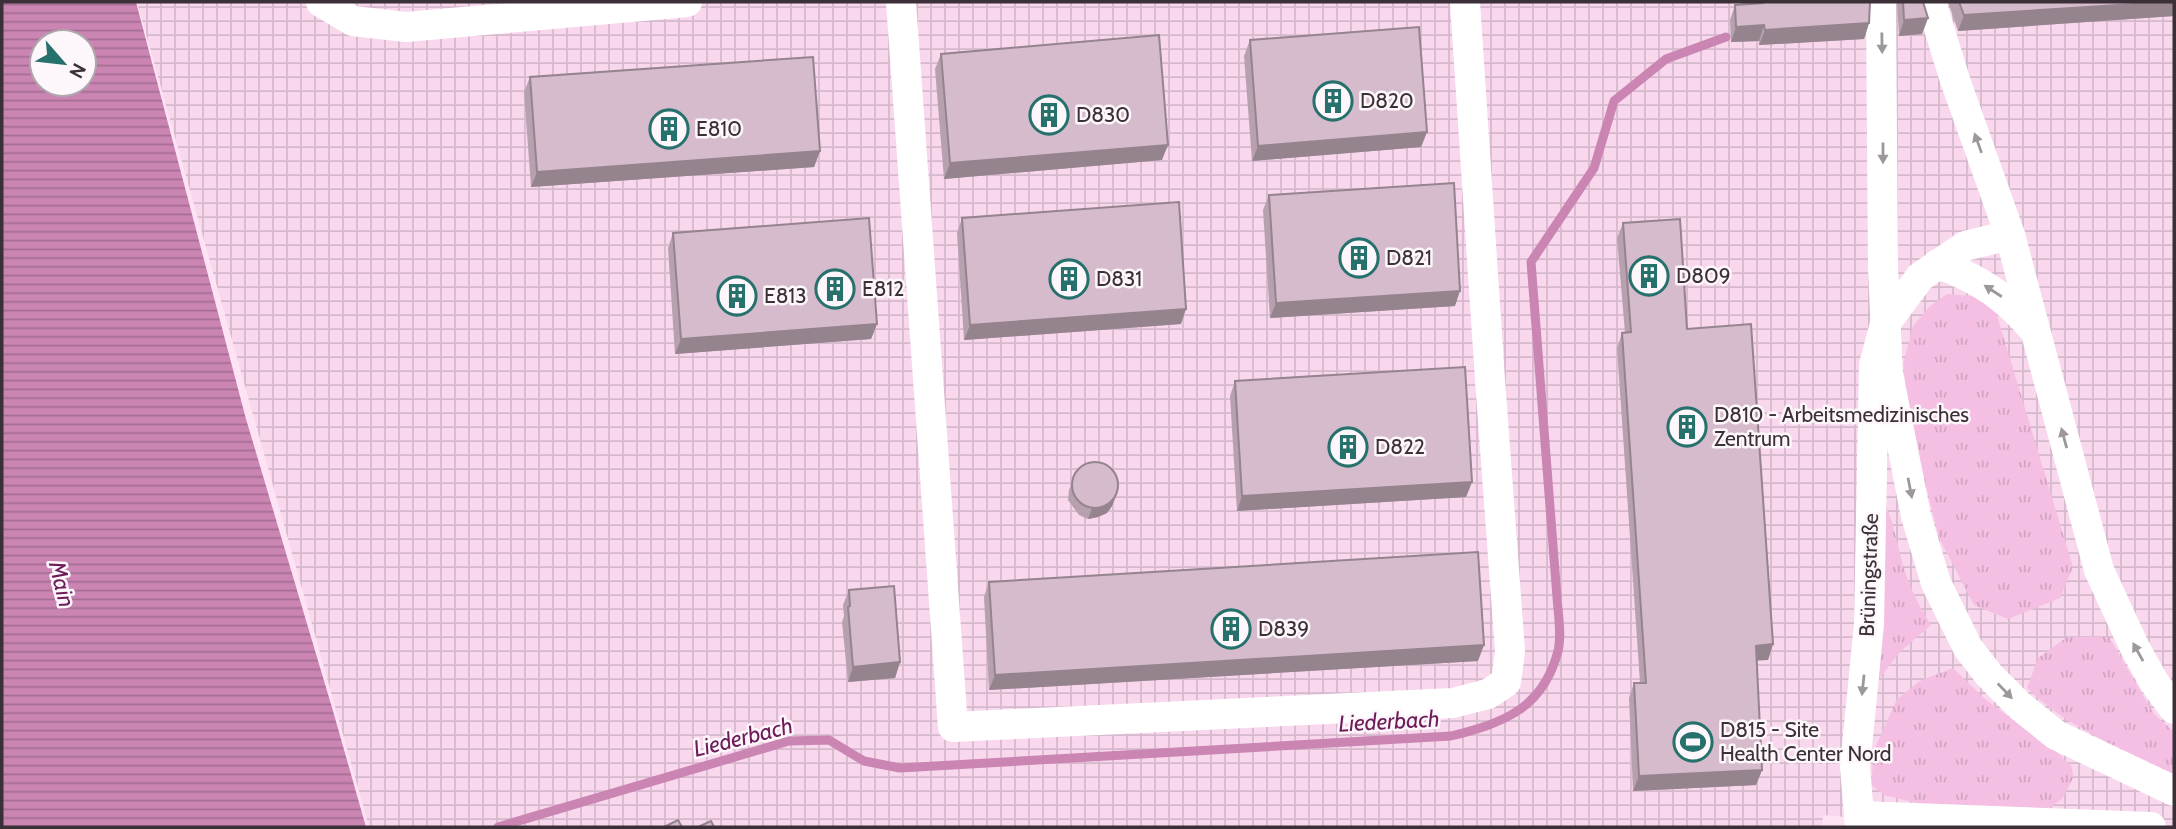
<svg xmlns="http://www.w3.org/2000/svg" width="2176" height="829" font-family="Cabin,sans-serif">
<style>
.industrial{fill:url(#industrial-grid)}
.grass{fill:url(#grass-tufts)}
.water{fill:url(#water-rules);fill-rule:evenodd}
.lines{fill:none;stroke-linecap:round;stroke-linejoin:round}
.stream{stroke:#ca85b3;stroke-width:9}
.street{stroke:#fff;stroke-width:30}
.wall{fill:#b7a1af}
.shaded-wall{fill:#95838e}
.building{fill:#d5bbcb;stroke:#95838e;stroke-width:2}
.oneway{fill:#9d989b}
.labels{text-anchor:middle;stroke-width:5;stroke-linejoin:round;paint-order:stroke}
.poi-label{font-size:21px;fill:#3b3037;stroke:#fdf7fb;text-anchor:start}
.street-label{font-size:21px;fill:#3b3037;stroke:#fdf7fb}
.water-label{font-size:23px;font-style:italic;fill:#6d1c59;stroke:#fdf7fb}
</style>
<defs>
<pattern id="industrial-grid" width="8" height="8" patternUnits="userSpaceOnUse" patternTransform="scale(1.75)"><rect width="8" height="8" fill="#f9d7ed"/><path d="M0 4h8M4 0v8" fill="none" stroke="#d6b9cc"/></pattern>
<pattern id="grass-tufts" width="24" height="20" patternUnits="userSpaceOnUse" patternTransform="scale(1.75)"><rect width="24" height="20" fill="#f4bfe2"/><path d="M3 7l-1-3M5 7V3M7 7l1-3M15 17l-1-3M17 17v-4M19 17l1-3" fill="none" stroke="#d2a4c2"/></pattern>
<pattern id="water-rules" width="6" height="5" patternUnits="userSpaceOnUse" patternTransform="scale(1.75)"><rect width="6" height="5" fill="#ca85b3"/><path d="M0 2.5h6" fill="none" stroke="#a56d92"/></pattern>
</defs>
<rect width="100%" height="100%" fill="#fee3f4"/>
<path class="industrial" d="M137 2H2174V827H1952L1823 815 1822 827H369Z"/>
<g class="grass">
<path d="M1947 294 1973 296 1995 309 2073 567 2060 598 2008 619 1974 605 1939 538 1912 430 1903 365 1913 326 1929 307Z"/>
<path d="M1883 500C1892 517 1895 535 1900 554 1906 580 1917 603 1931 625L1900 652 1878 680Z"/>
<path d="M2067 637H2109L2154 714 2174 732V774C2123 749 2069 729 2027 688L2038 658Z"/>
<path d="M1953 668 1985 699 2056 751 2072 767 2073 778 2062 799 2044 811 1920 804 1884 795 1871 785 1874 750 1897 699 1920 681Z"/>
</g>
<path class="water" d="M2 2H136L246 419 333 711 366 827H2ZM42 42H84V84H42Z"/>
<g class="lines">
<path class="stream" d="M498 827 789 741 829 740 864 761 900 768 1451 736C1503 723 1543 709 1558 651 1562 635 1558 614 1557 597L1531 262 1594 168 1614 101 1666 59 1726 37"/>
<g class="street">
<path d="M321 2 353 21 406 27 687 2"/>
<path d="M901 2 953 727 1453 703 1488 694 1506 682 1510 651 1490 380 1465 2"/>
<path d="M1881 2 1883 269 1888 374 1916 516 1936 583 1968 648 1989 675 2020 706 2056 735 2174 791"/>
<path d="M1931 2 1955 80 2010 235 2099 570 2134 646 2154 682 2174 709"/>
<path d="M1938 264C1981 280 2005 296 2034 330"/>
<path d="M1861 816 2151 827"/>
<path d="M1860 827 1855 767 1869 624 1874 365 1885 324 1920 277 1965 246 2010 235"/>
</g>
</g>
<g class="wall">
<path d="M1759 2H1870L1869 23 1864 39 1759 45V41L1731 42 1730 20 1735 5 1759 4Z"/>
<path d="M1897 2H1923L1928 18 1922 34 1899 36Z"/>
<path d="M1948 2H2174V16L1958 31Z"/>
<path d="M1250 40 1427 132 1421 147 1252 161 1244 56Z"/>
<path d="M941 54 1162 160 944 179 935 69Z"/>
<path d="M530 77 820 151 814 167 531 187 524 92Z"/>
<path d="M1269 195 1455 306 1270 318 1263 210Z"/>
<path d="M962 218 1181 324 964 340 957 233Z"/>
<path d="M1623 223 1687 329 1773 644 1768 660H1757L1762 770 1756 785 1633 791 1629 698 1634 683H1640L1617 348 1622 333H1625L1617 238Z"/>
<path d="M673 233 877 324 871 339 675 354 668 248Z"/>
<path d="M1235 381 1472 482 1466 497 1237 511 1230 396Z"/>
<path d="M1073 480 1116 496 1112 506 1107 513 1098 517 1088 519 1079 515 1068 500 1069 490Z"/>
<path d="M989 582 1478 661 989 690 984 597Z"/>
<path d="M849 590 900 662 895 678 848 682 842 622 844 616 843 605Z"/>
</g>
<g class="shaded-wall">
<path d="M2166 2H2174V16L1958 31 1964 15Z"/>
<path d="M1928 18 1922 34 1899 36 1904 20Z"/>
<path d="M1869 23 1864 39 1759 45 1765 30Z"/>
<path d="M1764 25 1759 41 1731 42 1736 27Z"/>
<path d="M1427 132 1421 147 1252 161 1258 146Z"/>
<path d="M1168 145 1162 160 944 179 950 163Z"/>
<path d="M820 151 814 167 531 187 537 172Z"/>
<path d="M1460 291 1455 306 1270 318 1276 303Z"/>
<path d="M1186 309 1181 324 964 340 970 325Z"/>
<path d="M877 324 871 339 675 354 681 339Z"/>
<path d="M1472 482 1466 497 1237 511 1242 496Z"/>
<path d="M1116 496 1112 506 1107 513 1098 517 1088 519 1092 508Z"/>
<path d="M1773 644 1768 660 1750 661 1756 646Z"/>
<path d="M1484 645 1478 661 989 690 995 675Z"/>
<path d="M900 662 895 678 848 682 853 667Z"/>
<path d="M1762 770 1756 785 1633 791 1639 776Z"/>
</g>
<g class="building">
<path d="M1763 2H1870L1869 23 1765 30 1764 25 1736 27 1735 5 1763 3Z"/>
<path d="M1903 2H1923L1928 18 1904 20Z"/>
<path d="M1959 2H2166L1964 15Z"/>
<path d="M1419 27 1427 132 1258 146 1250 40Z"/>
<path d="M1159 35 1168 145 950 163 941 54Z"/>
<path d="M813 57 820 151 537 172 530 77Z"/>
<path d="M1454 183 1460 291 1276 303 1269 195Z"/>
<path d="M1179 202 1186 309 970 325 962 218Z"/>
<path d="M869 218 877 324 681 339 673 233Z"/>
<path d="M1680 219 1687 329 1751 324 1773 644 1756 646 1762 770 1639 776 1634 683H1646L1622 333 1631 332 1623 223Z"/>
<path d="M1465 367 1472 482 1242 496 1235 381Z"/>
<circle cx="1095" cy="485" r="23"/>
<path d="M1478 552 1484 645 995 675 989 582Z"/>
<path d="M894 586 900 662 853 667 848 607 850 606 849 590Z"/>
<path d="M678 820 682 827H664Z"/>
<path d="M711 821 714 827H698Z"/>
</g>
<defs><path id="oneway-solid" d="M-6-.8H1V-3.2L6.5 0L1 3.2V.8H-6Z" transform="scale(1.75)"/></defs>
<g class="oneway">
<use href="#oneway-solid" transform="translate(1882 43) rotate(89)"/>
<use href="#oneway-solid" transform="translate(1978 143) rotate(-110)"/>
<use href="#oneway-solid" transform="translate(1883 153) rotate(90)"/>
<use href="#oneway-solid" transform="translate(1993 291) rotate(-147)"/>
<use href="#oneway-solid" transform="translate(2064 438) rotate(-105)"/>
<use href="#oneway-solid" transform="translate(1910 488) rotate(79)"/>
<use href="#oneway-solid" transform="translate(2138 652) rotate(-119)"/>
<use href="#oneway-solid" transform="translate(1863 685) rotate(96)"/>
<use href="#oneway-solid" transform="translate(2005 691) rotate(46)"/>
</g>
<defs>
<g id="building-ring" transform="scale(2.0125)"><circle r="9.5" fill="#fdf7fb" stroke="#27716d" stroke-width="1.5"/><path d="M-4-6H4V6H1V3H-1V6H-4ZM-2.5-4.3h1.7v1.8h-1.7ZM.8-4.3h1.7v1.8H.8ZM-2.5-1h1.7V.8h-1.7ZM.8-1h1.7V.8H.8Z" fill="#27716d"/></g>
<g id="stadium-ring" transform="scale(2.0125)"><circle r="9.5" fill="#fdf7fb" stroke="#27716d" stroke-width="1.5"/><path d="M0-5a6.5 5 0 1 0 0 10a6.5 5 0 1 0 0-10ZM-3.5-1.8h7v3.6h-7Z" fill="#27716d"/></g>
</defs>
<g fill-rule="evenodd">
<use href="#building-ring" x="1333" y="101"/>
<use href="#building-ring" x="1049" y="115"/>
<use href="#building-ring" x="669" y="129"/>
<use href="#building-ring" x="1359" y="258"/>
<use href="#building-ring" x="1649" y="276"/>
<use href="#building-ring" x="1069" y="279"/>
<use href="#building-ring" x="835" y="289"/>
<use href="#building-ring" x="737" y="296"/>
<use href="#building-ring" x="1687" y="427"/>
<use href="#building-ring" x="1348" y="447"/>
<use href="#building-ring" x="1231" y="629"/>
<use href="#stadium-ring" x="1693" y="742"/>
</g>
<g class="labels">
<g class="poi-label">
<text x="1360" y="108">D820</text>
<text x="1076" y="122">D830</text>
<text x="696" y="136">E810</text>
<text x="1386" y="265">D821</text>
<text x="1676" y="283">D809</text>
<text x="1096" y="286">D831</text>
<text x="862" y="296">E812</text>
<text x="764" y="303">E813</text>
<text x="1714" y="422">D810 - Arbeitsmedizinisches<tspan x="1714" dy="24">Zentrum</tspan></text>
<text x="1375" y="454">D822</text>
<text x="1258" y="636">D839</text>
<text x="1720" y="737">D815 - Site<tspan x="1720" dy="24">Health Center Nord</tspan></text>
</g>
<g class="street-label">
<text transform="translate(1869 575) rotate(-88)" y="7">Brüningstraße</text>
</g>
<g class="water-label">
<text transform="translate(62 584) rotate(76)" y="8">Main</text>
<text transform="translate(1389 721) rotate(-3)" y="8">Liederbach</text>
<text transform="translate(743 737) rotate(-14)" y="8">Liederbach</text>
</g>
</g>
<rect width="2176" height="829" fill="none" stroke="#3b3037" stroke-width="7"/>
<g transform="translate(63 63) rotate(118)"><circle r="33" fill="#fdf7fb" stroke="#afa7ad" stroke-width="2"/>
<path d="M0-5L12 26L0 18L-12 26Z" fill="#27716d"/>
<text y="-10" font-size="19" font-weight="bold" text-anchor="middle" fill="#3b3037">N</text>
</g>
</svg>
